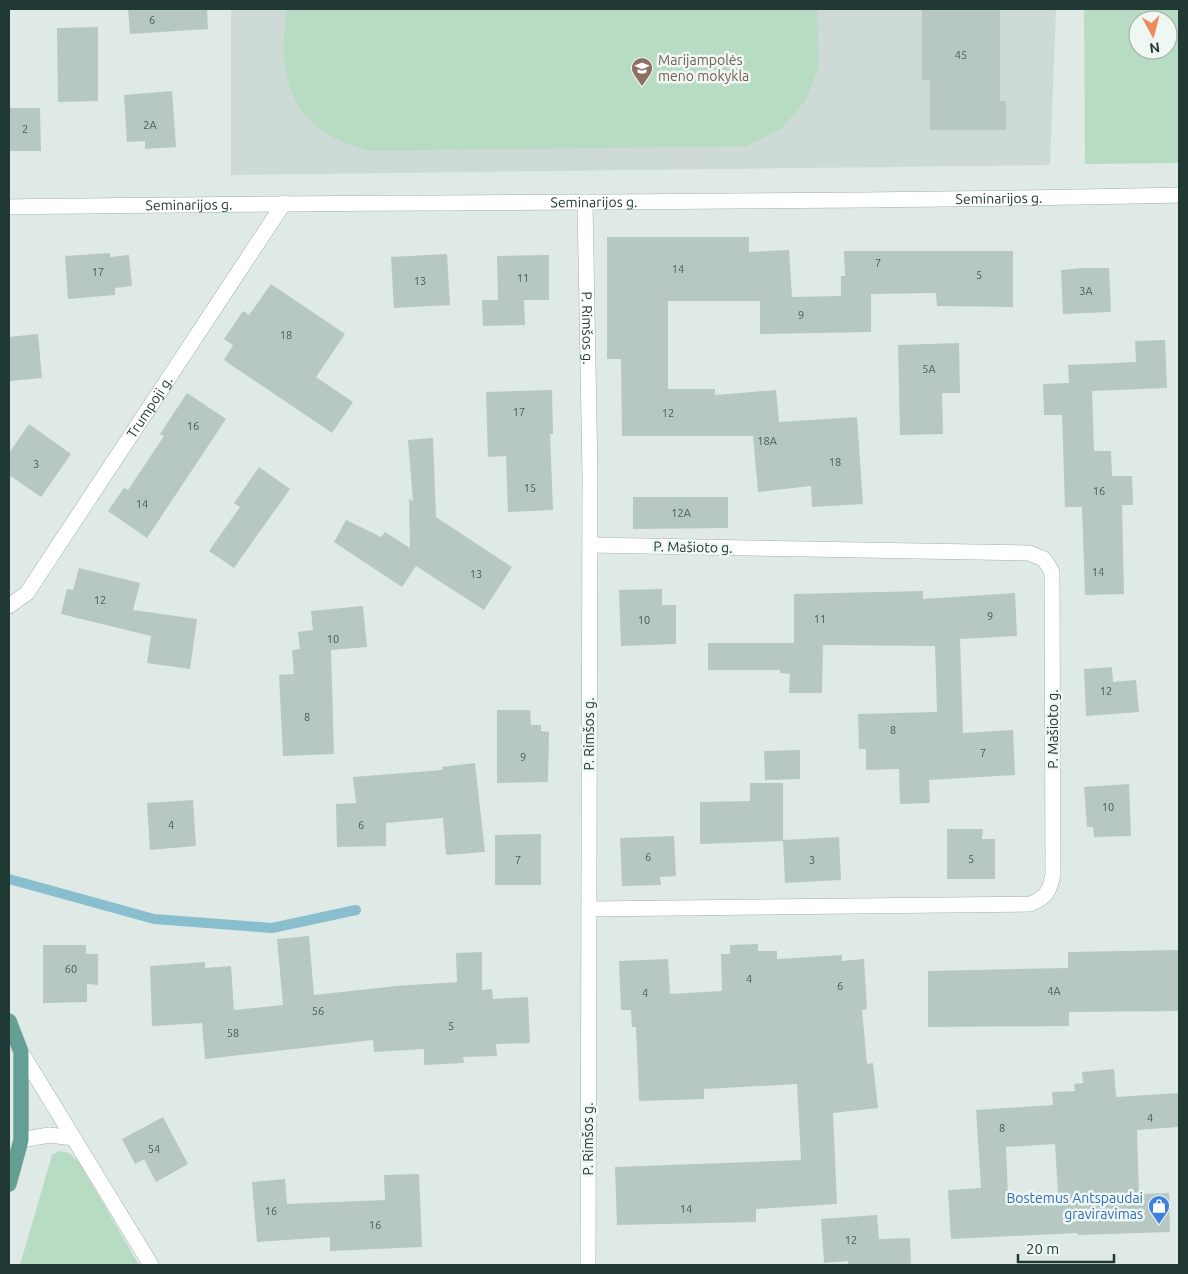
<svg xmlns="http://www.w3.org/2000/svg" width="1188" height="1274" font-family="Ubuntu,sans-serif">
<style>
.built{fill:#cddad5}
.green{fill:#b8dbc4;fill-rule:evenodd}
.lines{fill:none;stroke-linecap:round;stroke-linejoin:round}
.stream{stroke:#88bece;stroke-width:10}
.building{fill:#b7c7c2;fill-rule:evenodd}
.minor-casing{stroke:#a2b1ad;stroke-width:16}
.major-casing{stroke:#bcc4c2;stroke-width:16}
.minor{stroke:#fff;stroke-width:15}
.major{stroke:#659e94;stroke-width:15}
.labels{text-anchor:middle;stroke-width:5;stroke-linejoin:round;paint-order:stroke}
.number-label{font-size:11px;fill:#465c58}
.education-label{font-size:14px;fill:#785e54;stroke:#eff7f3;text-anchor:start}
.street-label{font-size:14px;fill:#213935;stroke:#eff7f3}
.shop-label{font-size:14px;fill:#366cbe;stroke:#eff7f3;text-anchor:end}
</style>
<rect width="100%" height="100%" fill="#dfeae6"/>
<path class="built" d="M231 9H1056L1050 165 231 175Z"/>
<g class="green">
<path d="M287 9H817L819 65 806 100 782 128 747 146 366 151C353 145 336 140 324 132 281 102 280 56 287 9Z"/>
<path d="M1084 9H1179V163L1085 164ZM1138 20H1168V50H1138Z"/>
<path d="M59 1151 69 1153 79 1162 139 1265H20L52 1155Z"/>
</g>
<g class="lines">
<path class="stream" d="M9 879 154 919 272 928 356 910"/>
</g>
<g class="building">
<path d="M128 9H207L208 29 130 34Z"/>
<path d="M922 9H1000V101H1006V130H930V80H922Z"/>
<path d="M98 27V101L58 102 57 28Z"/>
<path d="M172 91 176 147 145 149V141L127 142 124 95Z"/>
<path d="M9 108H40L41 151H9Z"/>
<path d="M607 237H749V252L789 250 792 297 841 296V276H845L844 251H1013V307L937 306 936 293 871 294V332L760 334V301H668V389H715V395L776 390 779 422 857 417 863 504 812 507 811 486 758 492 753 436H622L621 359H607Z"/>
<path d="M110 253V257L129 255 132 286 115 288V295L68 299 65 256Z"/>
<path d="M447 254 450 305 394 308 391 257Z"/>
<path d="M549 255V300H524L525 325 483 326 482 300H498L497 256Z"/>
<path d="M1081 268H1109L1111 312 1063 314 1061 270Z"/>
<path d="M271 284 345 334 316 377 353 402 332 433 224 360 233 345 224 339 243 311 249 315Z"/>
<path d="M38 334 42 378 9 381V337Z"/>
<path d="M1165 340 1167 388 1092 391 1094 451H1111L1112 476H1132L1133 505H1122L1124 594 1085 595 1082 507H1065L1062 415H1044L1043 384 1069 383 1068 365 1136 362 1135 341Z"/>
<path d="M959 343 960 393H942L943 434 900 435 898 345Z"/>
<path d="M552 390 553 434H550L553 510 508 512 506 456 488 457 486 392Z"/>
<path d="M187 393 226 419 147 538 108 511 124 488 128 490 164 436 160 434Z"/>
<path d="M29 424 71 454 41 497 9 475V453Z"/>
<path d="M433 438 436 517 512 567 484 610 416 566 402 587 334 542 346 520 381 537 385 532 410 548 409 499 413 501 408 440Z"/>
<path d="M259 467 290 489 234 568 209 551 240 507 234 503Z"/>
<path d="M633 497H728V528L633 529Z"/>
<path d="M79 568 140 583 133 610 197 619 190 669 147 663 151 636 61 614 67 589 73 590Z"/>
<path d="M662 589V605H676V644L621 646 619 590Z"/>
<path d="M923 591V599L1015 593 1017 636 960 639 963 733 1013 730 1015 775 929 780 930 803 900 804 899 769 866 770V749H859L858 714 937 712 935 646 823 645 822 693H789L790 674 780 673V670H708V643H794V594Z"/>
<path d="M363 606 367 647 331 650 334 754 283 756 279 675 294 674 292 650 300 649 298 632 313 630 311 611Z"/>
<path d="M1112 667 1113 682 1136 680 1139 712 1086 716 1084 669Z"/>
<path d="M497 710H530L531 725H541V731L549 732 548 782 497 783Z"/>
<path d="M800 750V779L765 780 764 751Z"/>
<path d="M475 763 485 852 446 855 443 818 386 823V846L337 847 336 804 356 803 353 777 443 770 442 767Z"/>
<path d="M750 783H783V840L839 837 841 880 785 883 783 841 700 844V802L750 801Z"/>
<path d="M1129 784 1131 836 1094 837 1093 827H1087L1084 787Z"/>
<path d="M193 800 196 846 150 850 147 803Z"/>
<path d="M947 829H983L982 839H995V879H947Z"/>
<path d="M541 834V885H495V835Z"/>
<path d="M674 836 676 876 660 877 661 885 622 886 620 838Z"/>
<path d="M309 936 314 995 396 986 457 982 456 953 482 952V990L492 989 493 999 528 997 530 1043 496 1044 497 1056 463 1057 464 1063 424 1065V1049L374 1052 373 1040 205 1059 202 1023 152 1026 150 966 205 962V968L231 966 234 1010 283 1005 277 939Z"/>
<path d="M758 944V951H777V959L842 955V961L864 959 867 1009 862 1010 867 1064 873 1063 878 1108 833 1113 837 1204 756 1209V1222L617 1225 615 1167 801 1160 797 1084 704 1089V1099L639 1101 636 1027H632L631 1010H621L619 961 668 959 670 994 722 991 721 954H730V945Z"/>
<path d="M43 945H86V954H98V985L87 984V1002L43 1003Z"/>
<path d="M1179 950V1011L1069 1012V1026L928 1027V971L1068 968V952Z"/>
<path d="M1114 1069 1116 1097 1178 1093 1179 1127 1137 1130 1139 1194 1169 1193 1170 1232 1078 1235V1233L951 1239 948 1190 981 1188 976 1110 1053 1105 1052 1092 1075 1091 1074 1084 1083 1083 1082 1072ZM1055 1144 1058 1194 1008 1196 1006 1147Z"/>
<path d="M163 1117 188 1164 156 1182 144 1159 135 1164 122 1139Z"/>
<path d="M419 1174 422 1247 330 1251V1237L257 1242 252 1182 285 1179 287 1204 385 1200 384 1175Z"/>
<path d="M877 1215 879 1239 910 1238 911 1264 848 1265V1261L824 1263 821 1219Z"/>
</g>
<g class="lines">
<g class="minor-casing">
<g id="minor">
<path id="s1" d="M585 202 590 473 588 1265"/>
<path id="s2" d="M9 207C399 201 789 204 1179 195"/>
<path id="s3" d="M9 606 27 593 284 203"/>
<path d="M589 909 1030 904C1046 898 1050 891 1053 874L1052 572 1044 559 1029 553 590 545"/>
<path d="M21 1052 151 1265"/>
<path d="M21 1140 49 1135 74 1138"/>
</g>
</g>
<g class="major-casing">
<path id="major" d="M9 1021 21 1052V1140L9 1184"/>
</g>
<use href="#minor" class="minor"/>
<use href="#major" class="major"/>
</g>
<defs>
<g id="school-pin" transform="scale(1.125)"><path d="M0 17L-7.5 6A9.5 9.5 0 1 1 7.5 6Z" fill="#8d6e63" stroke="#eff7f3"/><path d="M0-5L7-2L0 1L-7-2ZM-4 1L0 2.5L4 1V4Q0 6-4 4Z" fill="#fff"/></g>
<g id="shop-pin" transform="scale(1.125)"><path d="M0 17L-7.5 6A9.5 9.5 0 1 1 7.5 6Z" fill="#3f7fe0" stroke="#eff7f3"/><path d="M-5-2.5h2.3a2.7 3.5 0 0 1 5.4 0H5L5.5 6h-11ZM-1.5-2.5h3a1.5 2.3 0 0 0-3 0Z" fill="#fff"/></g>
</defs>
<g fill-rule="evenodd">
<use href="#school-pin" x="642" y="68"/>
<use href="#shop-pin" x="1159" y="1206"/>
</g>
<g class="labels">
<g class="number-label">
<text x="152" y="24">6</text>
<text x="961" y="59">45</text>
<text x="150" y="129">2A</text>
<text x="25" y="133">2</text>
<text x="878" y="267">7</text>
<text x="678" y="273">14</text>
<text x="98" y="276">17</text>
<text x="979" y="279">5</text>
<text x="523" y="282">11</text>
<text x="420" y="285">13</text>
<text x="1086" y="295">3A</text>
<text x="801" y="319">9</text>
<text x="286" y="339">18</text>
<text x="929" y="373">5A</text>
<text x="519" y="416">17</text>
<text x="668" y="417">12</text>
<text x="193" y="430">16</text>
<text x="767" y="445">18A</text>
<text x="835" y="466">18</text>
<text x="36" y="468">3</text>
<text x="530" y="492">15</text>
<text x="1099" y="495">16</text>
<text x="142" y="508">14</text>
<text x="681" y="517">12A</text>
<text x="1098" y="576">14</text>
<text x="476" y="578">13</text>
<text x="100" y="604">12</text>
<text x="990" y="620">9</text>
<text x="820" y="623">11</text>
<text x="644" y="624">10</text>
<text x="333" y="643">10</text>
<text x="1106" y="695">12</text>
<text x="307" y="721">8</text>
<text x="893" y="734">8</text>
<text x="983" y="757">7</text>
<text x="523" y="761">9</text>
<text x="1108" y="811">10</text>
<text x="171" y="829">4</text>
<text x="361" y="829">6</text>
<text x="648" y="861">6</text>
<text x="971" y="863">5</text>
<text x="518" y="864">7</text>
<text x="812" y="864">3</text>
<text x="71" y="973">60</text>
<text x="749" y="983">4</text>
<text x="840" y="990">6</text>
<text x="1054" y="995">4A</text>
<text x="645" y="997">4</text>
<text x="318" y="1015">56</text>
<text x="451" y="1030">5</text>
<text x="233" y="1037">58</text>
<text x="1150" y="1122">4</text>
<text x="1002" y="1132">8</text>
<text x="154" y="1153">54</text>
<text x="686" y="1213">14</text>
<text x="271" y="1215">16</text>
<text x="375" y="1229">16</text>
<text x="851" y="1244">12</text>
</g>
<g class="education-label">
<text x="658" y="65">Marijampolės<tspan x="658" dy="16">meno mokykla</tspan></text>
</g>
<g class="street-label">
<text dy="5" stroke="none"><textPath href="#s2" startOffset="990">Seminarijos g.</textPath></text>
<text dy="5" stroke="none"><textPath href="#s2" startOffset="585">Seminarijos g.</textPath></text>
<text dy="5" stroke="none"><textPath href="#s2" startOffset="180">Seminarijos g.</textPath></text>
<text dy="5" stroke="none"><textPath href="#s1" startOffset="126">P. Rimšos g.</textPath></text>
<text dy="5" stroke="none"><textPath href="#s3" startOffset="245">Trumpoji g.</textPath></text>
<text transform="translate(693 547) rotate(1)" y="5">P. Mašioto g.</text>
<text transform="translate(1053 729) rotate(-90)" y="5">P. Mašioto g.</text>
<text transform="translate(589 734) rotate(-90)" y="5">P. Rimšos g.</text>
<text transform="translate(588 1139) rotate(-90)" y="5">P. Rimšos g.</text>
</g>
<g class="shop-label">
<text x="1143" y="1203">Bostemus Antspaudai<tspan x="1143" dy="16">graviravimas</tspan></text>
</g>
</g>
<rect width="1188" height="1274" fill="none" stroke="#213935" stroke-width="20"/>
<g transform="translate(1153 35) rotate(173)"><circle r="24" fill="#eff7f3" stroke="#9daba7"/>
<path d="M0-4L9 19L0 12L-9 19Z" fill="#ee8a59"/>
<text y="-8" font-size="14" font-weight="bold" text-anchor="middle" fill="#213935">N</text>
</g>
<path d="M1018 1254v8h96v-8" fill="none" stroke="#213935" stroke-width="2.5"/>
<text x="1026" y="1254" font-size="15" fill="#213935" stroke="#eff7f3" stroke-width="4" paint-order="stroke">20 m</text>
</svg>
